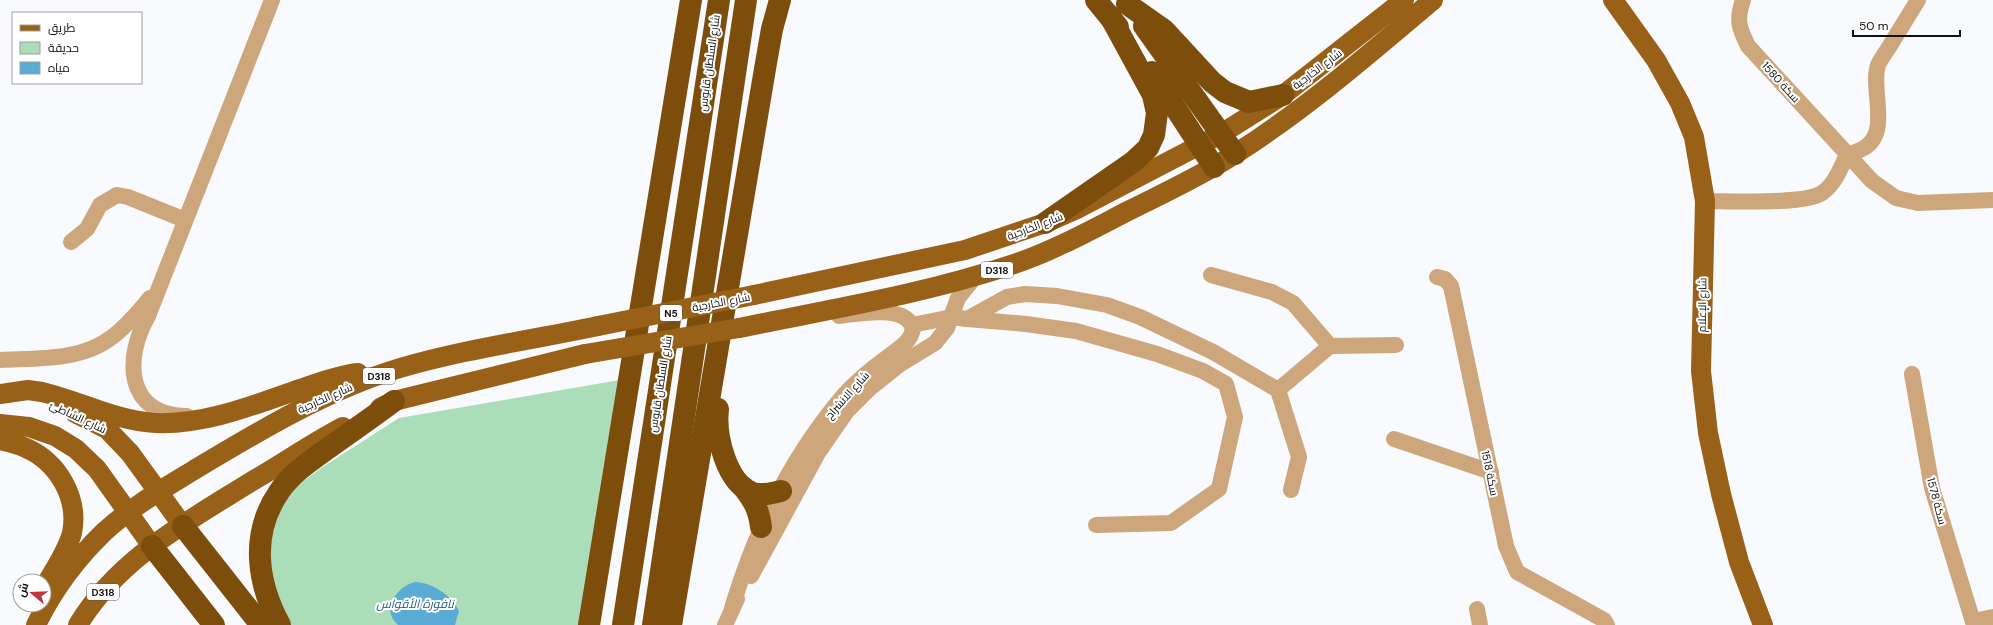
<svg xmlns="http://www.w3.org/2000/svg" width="1993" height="625" font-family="'DM Sans',Cairo,sans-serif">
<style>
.green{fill:#abdeb8}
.water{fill:#5babd7}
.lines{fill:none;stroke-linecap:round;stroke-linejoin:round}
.minor{stroke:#cda67c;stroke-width:16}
.major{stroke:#986117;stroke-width:20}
.highway{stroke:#7c4d0b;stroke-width:22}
.major-bridge{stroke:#986117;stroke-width:20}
.labels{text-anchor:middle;stroke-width:4;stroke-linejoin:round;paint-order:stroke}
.shield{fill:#fff;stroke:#575758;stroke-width:1}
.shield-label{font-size:10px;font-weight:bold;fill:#0f0f10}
.street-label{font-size:11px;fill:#0f0f10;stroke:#fff}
.water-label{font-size:12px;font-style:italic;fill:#205d7c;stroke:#fff}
</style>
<rect width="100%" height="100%" fill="#f9fafd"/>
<path class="green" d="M620 380 579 625H290L275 600 270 558 271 535 277 516 287 500 297 486 321 468 399 418Z"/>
<path class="water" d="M415 582C432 582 452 596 459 611L455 625H398C380 610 397 586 415 582Z"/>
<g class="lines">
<g class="minor">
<path d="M1743 0C1736 20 1739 28 1748 46L1872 181 1896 198 1918 203 1993 200"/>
<path d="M1705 201C1729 201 1804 205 1822 193 1835 184 1840 169 1847 155 1852 153 1859 151 1864 148 1891 132 1870 90 1878 65 1881 58 1887 51 1891 44 1900 29 1909 15 1918 0"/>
<path d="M71 242 87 229 100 205 117 195 128 197 185 220"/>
<path d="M1211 275 1272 292 1293 303 1330 346"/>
<path d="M1437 277 1445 279 1451 286 1506 546 1517 572 1604 620 1607 625"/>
<path d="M967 319 1026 324 1076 331 1157 354 1203 371 1226 384 1235 417 1219 489 1171 523 1096 525"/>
<path d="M912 325 952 317 967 319 1007 297 1025 294 1057 296 1107 305 1140 317 1213 352 1278 390 1299 457 1291 490"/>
<path d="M0 360C36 358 82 361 112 337 127 326 138 312 150 298"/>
<path d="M1912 374 1932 488 1974 625"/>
<path d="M1278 390 1330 346 1396 345"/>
<path d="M187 416C125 415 124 358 148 316L272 0"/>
<path d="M1394 439 1491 472"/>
<path d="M751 576 818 453 847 411 869 389 899 365 935 343 947 328 958 298 975 277"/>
<path d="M732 608C755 531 792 456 844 395 856 382 870 370 885 359 892 353 903 347 908 340 912 335 914 329 911 324 900 305 857 314 839 316"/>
<path d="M1477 609 1480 625"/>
<path d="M1973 621 1993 617"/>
<path d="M725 625 737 599"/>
</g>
<g class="major">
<path d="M1613 0 1656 60 1680 103 1694 137 1705 201 1701 371 1708 433 1721 494 1739 562 1763 625"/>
<path d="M754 295 965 250 1045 223 1079 208 1221 134 1283 95 1404 0"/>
<path d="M739 328C831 309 925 294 1014 264 1053 251 1091 230 1128 211 1164 193 1201 176 1235 154 1306 109 1369 54 1433 0"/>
<path d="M0 394 28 390 42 392C80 401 116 421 156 423 205 425 254 405 300 389 318 383 338 375 358 373"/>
<path d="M380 408 394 401 585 354"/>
<path d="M75 413 107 429 130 453 183 526"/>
<path d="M0 424 29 427 55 436 76 449 97 469 152 546"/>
<path d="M0 440C9 442 18 444 26 448 58 462 79 498 72 533 67 552 53 571 44 588"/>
<path d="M36 625C53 590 76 559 104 532 131 507 163 489 194 470 259 431 327 390 400 368 465 349 532 340 598 326"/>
<path d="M78 625C118 558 190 520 254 480 284 463 312 443 343 427"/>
</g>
<g class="highway">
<path d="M1096 0 1118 27"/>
<path d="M1127 4 1164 30 1212 82 1225 92 1249 102 1283 95"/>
<path d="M1144 26 1235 154"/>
<path d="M1152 72 1214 167"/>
<path d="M1045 223 1133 162 1148 148 1154 135 1157 113 1153 95 1110 16"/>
<path d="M718 409C715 435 726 483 753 493 763 496 771 493 781 491"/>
<path d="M744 488C754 501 759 510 761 527"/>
<path d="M183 526 261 625"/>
<path d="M152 546 214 625"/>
<path d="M280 625C257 583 250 534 279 492 292 472 315 458 334 444 354 430 374 416 394 401"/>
<path d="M589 625 691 0"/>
<path d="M623 625 719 0"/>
<path d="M653 625 746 0"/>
<path d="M671 625 766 63 772 29 780 0"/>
</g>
<g class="major-bridge">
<path d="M598 326 754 295"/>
<path d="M585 354 739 328"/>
</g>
</g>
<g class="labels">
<g class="shield">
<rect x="981" y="262" width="32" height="16" rx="3"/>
<rect x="660" y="305" width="22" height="16" rx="3"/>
<rect x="363" y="368" width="32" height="16" rx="3"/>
<rect x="87" y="584" width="32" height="16" rx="3"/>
</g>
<g class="shield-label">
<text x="997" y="274">D318</text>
<text x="671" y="317">N5</text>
<text x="379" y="380">D318</text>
<text x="103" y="596">D318</text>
</g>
<g class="street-label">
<text transform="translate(709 63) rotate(-82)" y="4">شارع السلطان قابوس</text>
<text transform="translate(1317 69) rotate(-37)" y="4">شارع الخارجية</text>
<text transform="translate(1781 82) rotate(48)" y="4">سكة 1580</text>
<text transform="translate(1035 226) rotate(-21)" y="4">شارع الخارجية</text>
<text transform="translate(721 302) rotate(-11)" y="4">شارع الخارجية</text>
<text transform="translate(1702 305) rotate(-89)" y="4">شارع الإعلام</text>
<text transform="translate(660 384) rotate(-81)" y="4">شارع السلطان قابوس</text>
<text transform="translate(847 395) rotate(-48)" y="4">شارع الانشراح</text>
<text transform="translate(325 398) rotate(-24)" y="4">شارع الخارجية</text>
<text transform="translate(78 417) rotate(25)" y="4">شارع الشاطئ</text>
<text transform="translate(1490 473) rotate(78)" y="4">سكة 1518</text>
<text transform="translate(1937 501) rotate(75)" y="4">سكة 1578</text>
</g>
<g class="water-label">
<text x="415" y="608">نافورة الأقواس</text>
</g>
</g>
<rect x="12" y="12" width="130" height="72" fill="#ffffff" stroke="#9f9f9f"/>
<rect x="20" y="25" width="20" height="6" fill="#986117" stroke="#9f9f9f"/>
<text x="48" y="32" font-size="12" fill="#0f0f10">طريق</text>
<rect x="20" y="42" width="20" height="12" fill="#abdeb8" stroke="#9f9f9f"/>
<text x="48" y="52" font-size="12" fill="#0f0f10">حديقة</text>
<rect x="20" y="62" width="20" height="12" fill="#5babd7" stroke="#9f9f9f"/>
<text x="48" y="72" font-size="12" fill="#0f0f10">مياه</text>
<g transform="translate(32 593) rotate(289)"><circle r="19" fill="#ffffff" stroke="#9f9f9f"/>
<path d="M0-3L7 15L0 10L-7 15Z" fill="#c23240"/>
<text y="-6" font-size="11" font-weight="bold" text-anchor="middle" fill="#0f0f10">ش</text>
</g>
<path d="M1853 30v6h107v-6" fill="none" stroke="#0f0f10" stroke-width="2"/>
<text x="1859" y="30" font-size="12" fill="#0f0f10" stroke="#ffffff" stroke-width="3" paint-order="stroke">50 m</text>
</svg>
